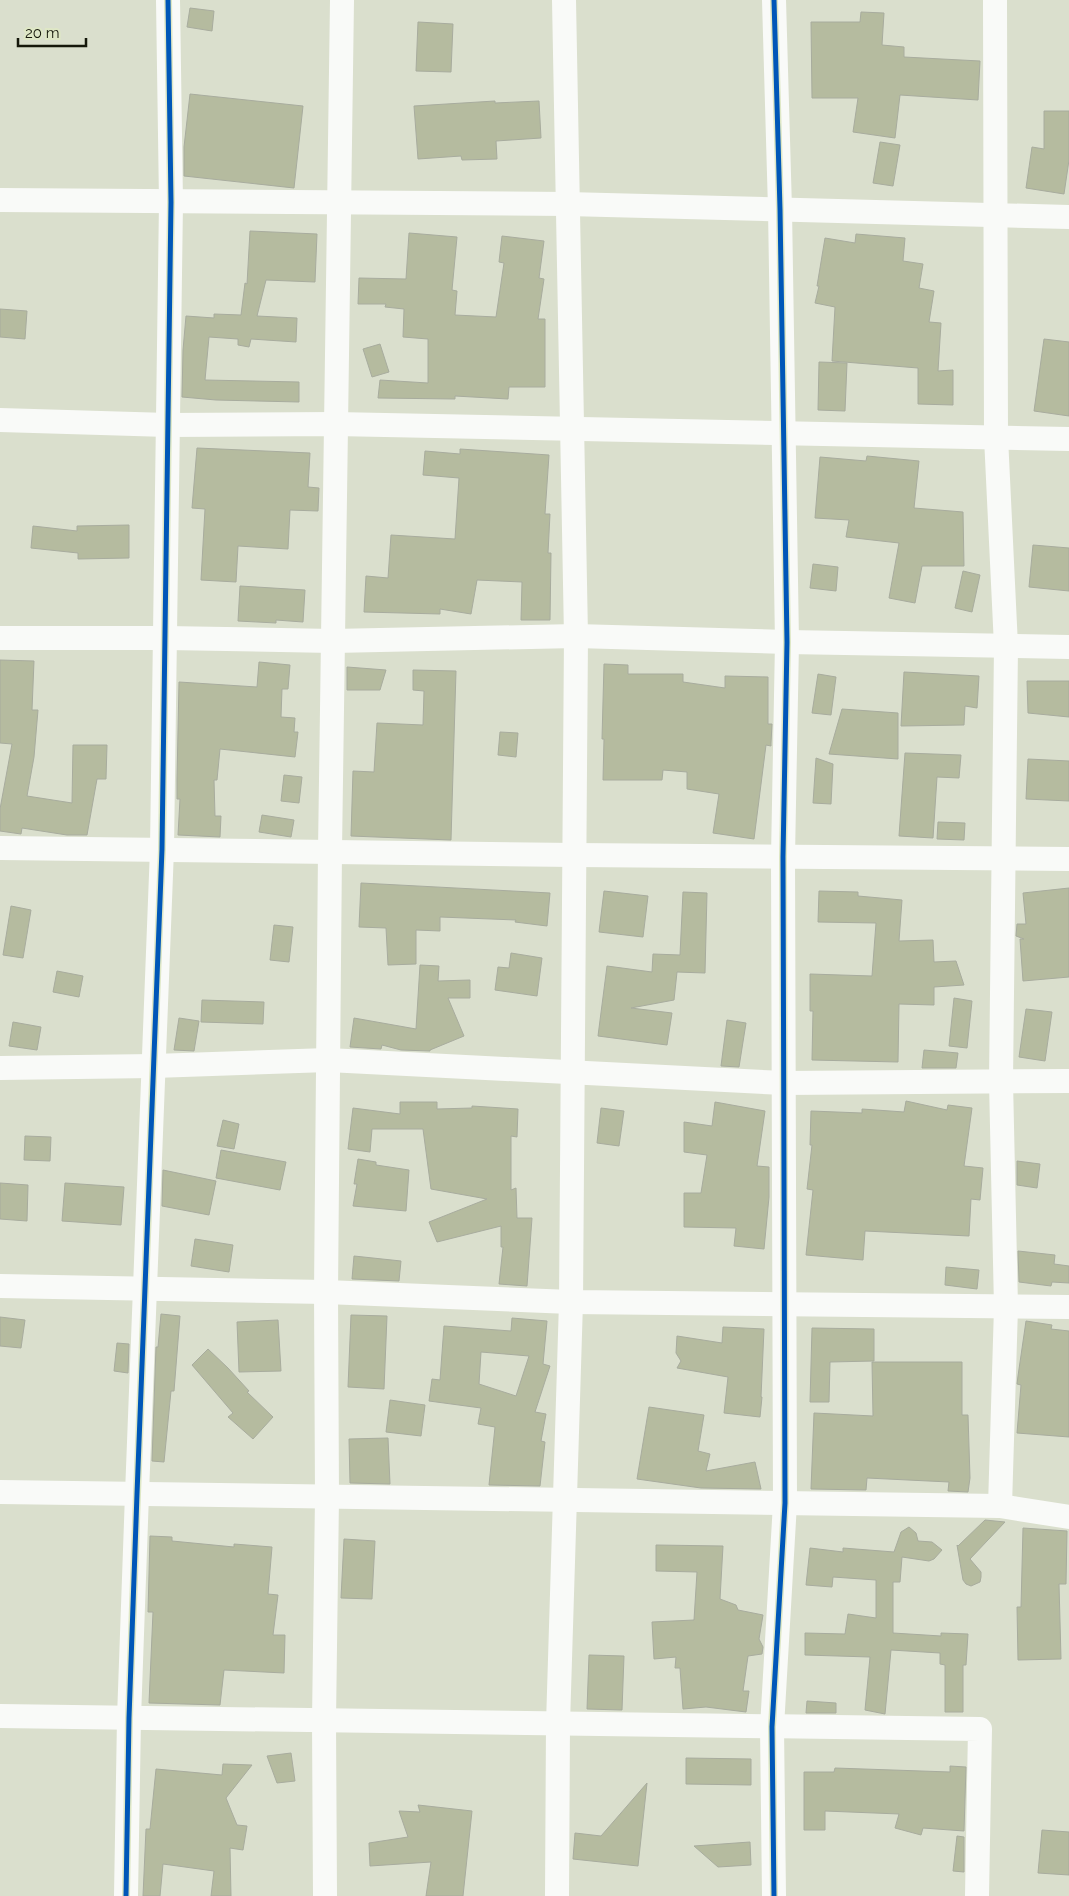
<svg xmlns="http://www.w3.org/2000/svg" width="1069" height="1896" font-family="Raleway,sans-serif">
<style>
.building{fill:#b5bb9f;stroke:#a8ac9e;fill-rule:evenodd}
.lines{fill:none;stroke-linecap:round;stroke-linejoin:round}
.minor{stroke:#f9faf8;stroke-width:24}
.cycleway-casing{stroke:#dee7c5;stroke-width:8}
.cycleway{stroke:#0057b8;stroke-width:5}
</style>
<rect width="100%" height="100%" fill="#dadfcd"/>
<g class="building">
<path d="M190 8 214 11 212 31 187 27Z"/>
<path d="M861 12 884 13 882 45 904 47V57L980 61 978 100 900 95 895 138 853 132 858 98H812L811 22H860Z"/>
<path d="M418 22 453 24 451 72 416 71Z"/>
<path d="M190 94 303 106 294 188 184 176V147Z"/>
<path d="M495 101V103L539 101 541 138 496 141 497 159 462 160 461 156 418 159 414 106Z"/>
<path d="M1044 111H1069V160L1064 194 1026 188 1032 147 1044 149Z"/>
<path d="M880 142 900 145 893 186 873 183Z"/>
<path d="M250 231 317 234 315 282 266 280 257 316 297 318 296 342 251 339 249 347 238 345V339L209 337 205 380 299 382V402L216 400 182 397 183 350 186 316 214 318V314L241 315 245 283 247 284Z"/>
<path d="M409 233 457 237 452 290 457 291 455 315 496 317 504 263 499 262 502 236 544 241 539 278 544 279 538 319H545V387H509L508 399 455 396V399L378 398 380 380 428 383V339L403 337 404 309 385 307 386 304H358L359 278 406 279Z"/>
<path d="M856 234 905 238 903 261 923 264 919 288 934 291 929 322 941 323 938 371 953 370V405L918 404V368L832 361 835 307 815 303 819 286H817L825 238 855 243Z"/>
<path d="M0 309 27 311 25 339 0 337Z"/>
<path d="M1044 339 1069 342V416L1034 411Z"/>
<path d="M380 344 389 372 372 377 363 349Z"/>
<path d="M819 362 847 363 845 411 818 410Z"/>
<path d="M197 448 310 453 308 487 319 488 318 511 290 510 288 549 238 546 236 582 201 580 205 509 192 508Z"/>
<path d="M460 449 549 455 545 514H550L548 553H551L550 620H521L522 582 477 580 471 614 440 609V614L364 612 366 576 388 578 391 535 455 539 459 478 423 475 425 451 460 454Z"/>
<path d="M867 456 919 461 914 508 963 512 964 566H922L915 603 889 598 899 543 846 537 849 520 815 518 820 457 866 461Z"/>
<path d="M129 525V558L78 559V553L31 548 33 526 77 531V526Z"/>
<path d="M1033 545 1069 548V591L1029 587Z"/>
<path d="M813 564 838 567 836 591 810 588Z"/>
<path d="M963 571 980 575 972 612 955 608Z"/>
<path d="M240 586 305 590 303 622 276 620V623L238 621Z"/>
<path d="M0 660 34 661 32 710H38L34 757 27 796 72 803 73 745H107L106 779H97L87 835H67L22 828 21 834 0 831V809L12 744 0 743Z"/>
<path d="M259 662 290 665 288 689H282L281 717 295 718 294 732H298L295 757 220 749 217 780H214L215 816H221L220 837 178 835 180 799H177V780L179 682 257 687Z"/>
<path d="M604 664 628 665V674H683V682L725 688V676L768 677V724H772L771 743V746L766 745 754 839 713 833 719 794 687 789V772L663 770 662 780H603L604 739H602Z"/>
<path d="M347 667 386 670 380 690H347Z"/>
<path d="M413 670 456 671 451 840 351 836 353 771 374 772 377 723 423 725 424 691 413 690Z"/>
<path d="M904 672 979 676 977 708 965 706 964 725 901 726Z"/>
<path d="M818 674 836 677 831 715 812 713Z"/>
<path d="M1027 681H1069V717L1028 713Z"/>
<path d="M842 709 898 713V759L829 754Z"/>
<path d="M500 732 518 733 516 757 498 755Z"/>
<path d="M905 753 961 755 959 778 937 777 933 838 899 836Z"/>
<path d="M816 758 833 764 831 804 813 803Z"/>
<path d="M1028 759 1069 761V801L1026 799Z"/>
<path d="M284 775 302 777 299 803 281 801Z"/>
<path d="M262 815 294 820 291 837 259 832Z"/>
<path d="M938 822 965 823 964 840 937 839Z"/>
<path d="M361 883 550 893 547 926 515 922 516 920 440 917V931L416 930V964L388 965 386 928 359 927Z"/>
<path d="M1069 888V977L1023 981 1020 939H1024L1016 936 1017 924H1026L1023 893Z"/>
<path d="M604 891 648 896 643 937 599 932Z"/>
<path d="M819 891 858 892V896L902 900 899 941 933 940 934 962 956 961 964 985 934 987V1005L899 1004 898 1062 812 1060 813 1011H810V974L872 976 876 923 818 922Z"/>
<path d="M683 892 707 893 705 973 677 972 674 1000 631 1008 672 1013 667 1045 598 1036 607 966 652 972 653 954 680 955Z"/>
<path d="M11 906 31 910 23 958 3 955Z"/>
<path d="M274 925 293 927 289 962 270 960Z"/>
<path d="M511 953 542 958 537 996 495 990 498 967 509 968Z"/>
<path d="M420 965 439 966 438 981 470 980V998H448L464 1036 430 1050V1051L401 1050 382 1045 381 1049 350 1047 354 1018 416 1029Z"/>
<path d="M57 971 83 976 79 997 53 992Z"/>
<path d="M954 998 972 1001 967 1048 949 1046Z"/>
<path d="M202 1000 264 1002 263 1024 201 1022Z"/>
<path d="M1026 1009 1052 1012 1045 1061 1019 1057Z"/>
<path d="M179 1018 199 1021 194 1051 174 1050Z"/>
<path d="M727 1020 746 1023 739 1067 721 1066Z"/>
<path d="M13 1022 41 1027 37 1050 9 1046Z"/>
<path d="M924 1050 958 1053 956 1068H922Z"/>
<path d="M906 1101 947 1110 948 1105 972 1108 964 1166 983 1168 980 1200 971 1199 969 1236 865 1231 863 1260 806 1255 813 1190 807 1189 812 1145H810L811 1111 862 1113V1109L904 1112Z"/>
<path d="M400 1102H437V1109L472 1108V1106L518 1109 517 1137 511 1136V1190L516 1188 517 1218H532L527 1286 499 1284 503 1247H501V1226L437 1242 429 1222 487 1199 431 1189 423 1129H372L370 1152 348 1149 353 1108 400 1114Z"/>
<path d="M715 1102 765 1111 757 1166 769 1167V1197L764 1249 734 1246 736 1228 684 1227V1193H701L707 1155 684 1152V1122L712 1126Z"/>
<path d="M601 1108 624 1111 619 1146 597 1143Z"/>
<path d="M223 1120 239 1124 234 1149 217 1146Z"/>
<path d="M25 1136 51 1137 50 1161 24 1160Z"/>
<path d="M221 1150 286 1162 280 1190 216 1178Z"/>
<path d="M358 1159 376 1162V1165L409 1170 406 1211 353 1206 357 1184H354Z"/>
<path d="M1017 1161 1040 1164 1037 1188 1017 1185Z"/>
<path d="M163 1170 216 1181 209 1215 162 1206Z"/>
<path d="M0 1183 28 1185 27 1221 0 1219Z"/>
<path d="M65 1183 124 1187 121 1225 62 1221Z"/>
<path d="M195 1239 233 1245 229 1272 191 1266Z"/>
<path d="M1018 1251 1055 1255 1054 1264 1069 1266V1283L1052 1282 1051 1286 1019 1282Z"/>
<path d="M354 1256 401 1261 399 1281 352 1279Z"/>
<path d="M946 1267 979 1270 977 1289 945 1285Z"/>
<path d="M161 1314 180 1316 174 1391H171L164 1462 152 1461 156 1347H158Z"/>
<path d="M351 1315 387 1316 384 1389 348 1387Z"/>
<path d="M0 1317 25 1320 21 1348 0 1346Z"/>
<path d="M512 1318 547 1321 543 1364 550 1366 535 1412 546 1414 541 1441 545 1442 540 1486 489 1485 495 1427 478 1424 481 1408 429 1401 432 1379 440 1380 444 1326 511 1331ZM481 1352 529 1356 516 1396 479 1384Z"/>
<path d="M278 1320 281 1371 239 1372 237 1322Z"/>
<path d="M1026 1321 1052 1325 1051 1329 1069 1331V1437L1017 1433 1021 1385 1017 1384 1018 1376Z"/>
<path d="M723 1327 764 1329 761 1397H762L760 1417 724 1413 728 1377 677 1368 681 1361 676 1353 677 1336 722 1343Z"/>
<path d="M812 1328 874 1329V1361L830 1362 829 1402H810Z"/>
<path d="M117 1343 129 1344 128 1373 114 1371Z"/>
<path d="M208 1349 228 1368 249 1391 247 1392 273 1417 253 1439 228 1417 233 1413 192 1365Z"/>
<path d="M872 1362H962V1415H968L970 1478 968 1492 948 1491 949 1482 867 1478 866 1490 811 1489 814 1413 873 1416Z"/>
<path d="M390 1400 425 1405 421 1436 386 1432Z"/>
<path d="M649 1407 704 1415 698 1451 710 1454 706 1471 755 1462 761 1489 701 1488 637 1479Z"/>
<path d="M388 1438 390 1484 350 1483 349 1439Z"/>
<path d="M985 1520 1005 1522 970 1559 981 1572V1577L980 1582 971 1586 966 1584 963 1580 957 1545 958 1546Z"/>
<path d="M909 1527 916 1533 918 1541 932 1542 942 1550 934 1559 929 1561 902 1557 900 1582H893V1633L941 1636V1633L968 1634 966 1665H963V1712H945V1665L940 1664V1653L891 1650 885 1714 865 1710 870 1657 805 1655V1633L845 1634 848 1614 876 1618V1580L833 1577 832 1587 806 1585 810 1548 843 1552V1548L894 1552 901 1532Z"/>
<path d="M1023 1528 1067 1531 1066 1584H1059L1061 1659 1018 1660 1017 1607H1021Z"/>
<path d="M150 1536 172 1537V1541L234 1547V1544L272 1547 268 1594 278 1595 273 1635H285L284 1673 224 1670 220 1705 149 1703 153 1612H148Z"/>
<path d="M344 1539 375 1541 372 1599 341 1598Z"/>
<path d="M656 1545 723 1546 720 1599 736 1605 738 1610 763 1615 759 1639 763 1647 762 1654 748 1656 743 1691H749L746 1712 706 1707 683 1709 680 1668H675L676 1657 654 1659 652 1622 694 1620 697 1572 656 1571Z"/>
<path d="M589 1655 624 1656 622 1710 587 1709Z"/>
<path d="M807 1701 836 1703V1713H806Z"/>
<path d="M291 1753 295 1781 277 1783 267 1756Z"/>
<path d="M686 1758 751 1759V1785L686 1784Z"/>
<path d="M223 1764 252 1765 226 1798 237 1825 247 1826 243 1850 230 1848 231 1896H211L214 1871 163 1864 160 1896H143L146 1829H150L156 1769 222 1775Z"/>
<path d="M950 1766 966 1767 964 1831 923 1828 921 1835 895 1828 899 1814 825 1811V1830H804V1772H834L835 1768 950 1772Z"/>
<path d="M647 1783 638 1866 573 1859 575 1833 601 1836Z"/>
<path d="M418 1805 472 1811 463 1896H426L431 1862 370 1866 369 1843 408 1837 399 1811 420 1812Z"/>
<path d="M1042 1830 1069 1832V1875L1038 1873Z"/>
<path d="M957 1836 964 1837V1872L953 1871Z"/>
<path d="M750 1842 751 1865 718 1867 694 1846Z"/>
</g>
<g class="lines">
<g class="minor">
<path d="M774 0 780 209 787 642 783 857 785 1503 772 1727 774 1896"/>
<path d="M995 0 996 437 1006 646 1001 1081 1006 1307 1000 1506"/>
<path d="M0 200 567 204 1069 217"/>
<path d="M0 420 168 425 335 424 1069 439"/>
<path d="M0 638H166L333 641 576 636 787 642 1069 647"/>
<path d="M0 848 575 855 1069 859"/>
<path d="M0 1068 154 1066 328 1060 784 1083 1069 1081"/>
<path d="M0 1286 326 1292 571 1302 1069 1307"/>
<path d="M0 1492 1000 1506 1069 1517"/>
<path d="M0 1716 980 1729 977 1896"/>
<path d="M126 1896 129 1718 137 1494 162 849 171 202 168 0"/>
<path d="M325 1896 324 1721 327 1497 326 1292 330 851 342 0"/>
<path d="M557 1896 558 1724 571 1302 576 636 564 0"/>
</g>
<g class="cycleway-casing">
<g id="cycleway">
<path d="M774 0 780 209 787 642 783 857 785 1503 772 1727 774 1896"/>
<path d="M126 1896 129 1718 137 1494 162 849 171 202 168 0"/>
</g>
</g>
<use href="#cycleway" class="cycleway"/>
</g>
<path d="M18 38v8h68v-8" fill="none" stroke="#15180b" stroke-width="2.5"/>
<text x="25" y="38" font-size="15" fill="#15180b" stroke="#dee7c5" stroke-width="4" paint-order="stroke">20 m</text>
</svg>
